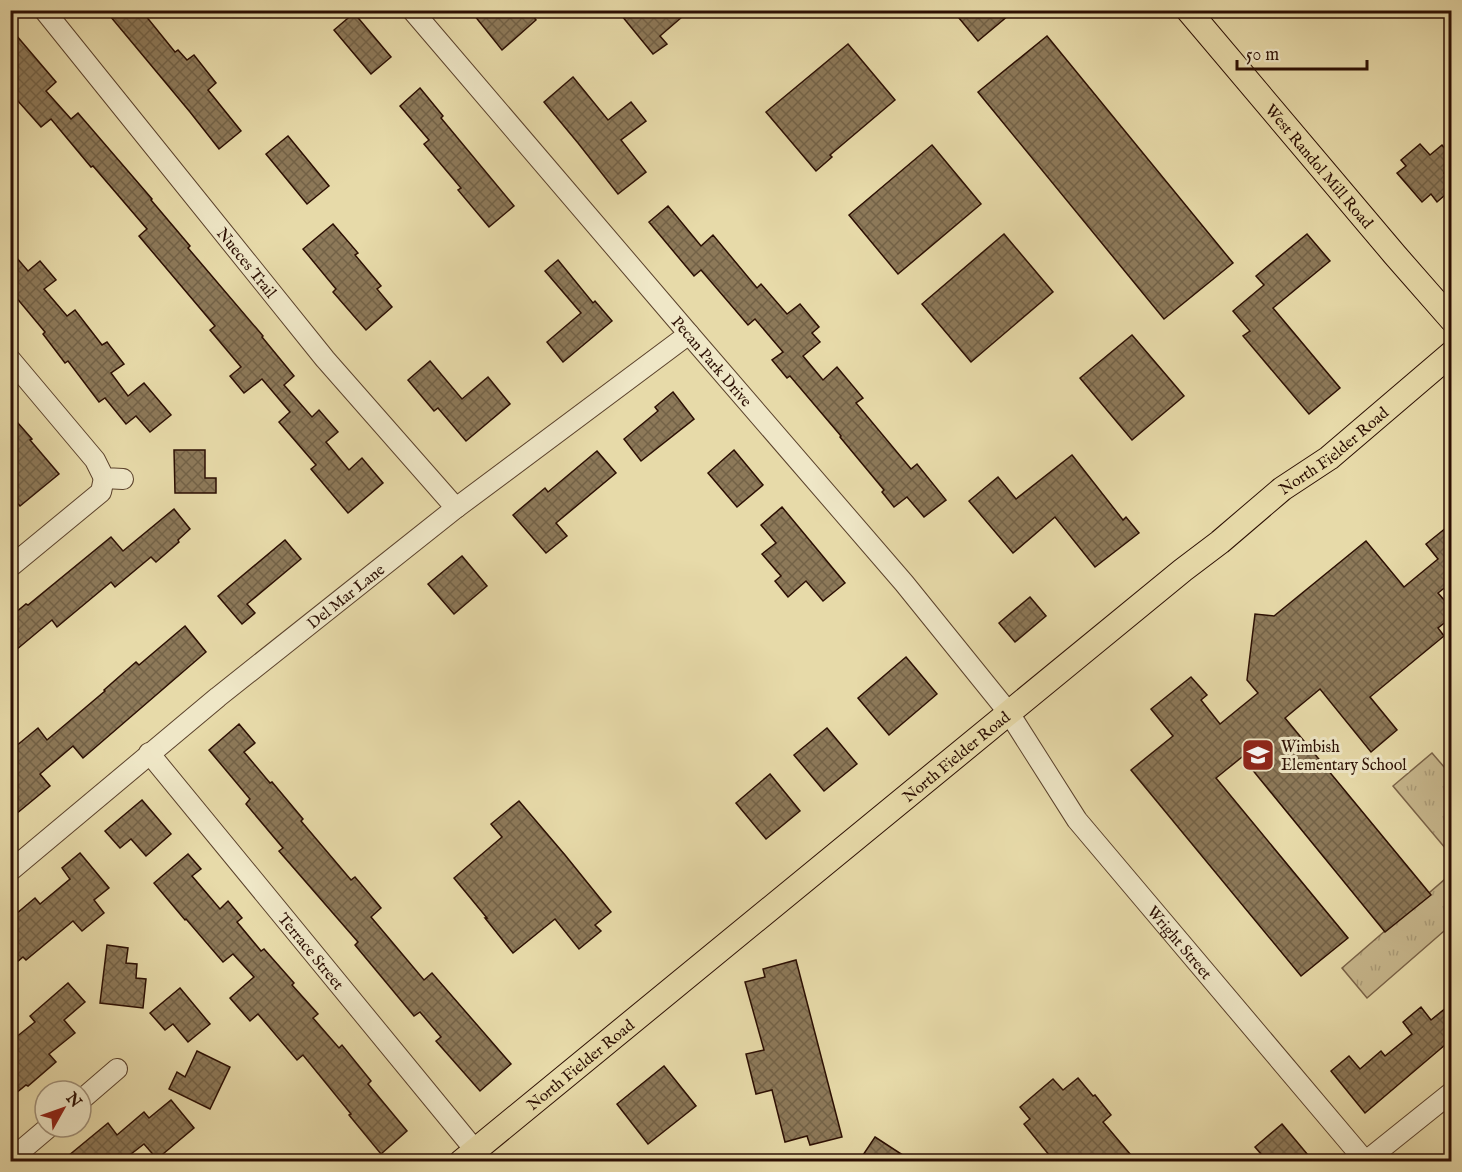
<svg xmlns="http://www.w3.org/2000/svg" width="1462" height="1172" font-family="'IM FELL English',serif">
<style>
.park{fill:url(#park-tufts);stroke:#7a6348;stroke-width:1.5}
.building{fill:url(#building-cross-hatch);stroke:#2c0f03;stroke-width:1.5}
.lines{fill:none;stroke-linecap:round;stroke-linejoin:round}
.minor-casing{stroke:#5b422c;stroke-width:22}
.major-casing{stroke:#2c0f03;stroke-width:26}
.minor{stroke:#efe7c7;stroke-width:20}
.major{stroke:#e7daa9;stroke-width:24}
.labels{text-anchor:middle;stroke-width:6;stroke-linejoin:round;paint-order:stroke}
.street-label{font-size:16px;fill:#2c0f03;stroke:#efe7c7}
.poi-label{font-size:16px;fill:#2c0f03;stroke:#efe7c7;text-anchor:start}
</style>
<defs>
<pattern id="park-tufts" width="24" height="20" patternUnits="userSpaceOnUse" patternTransform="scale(1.5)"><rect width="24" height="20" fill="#c7b78d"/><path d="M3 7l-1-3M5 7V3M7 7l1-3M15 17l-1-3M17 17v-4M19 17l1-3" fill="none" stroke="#ab9c78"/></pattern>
<pattern id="building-cross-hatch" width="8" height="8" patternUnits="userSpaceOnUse" patternTransform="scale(1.5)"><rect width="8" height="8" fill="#8d7959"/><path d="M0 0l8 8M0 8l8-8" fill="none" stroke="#736247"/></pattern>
</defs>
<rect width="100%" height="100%" fill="#e7daa9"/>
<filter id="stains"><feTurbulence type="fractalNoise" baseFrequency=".00333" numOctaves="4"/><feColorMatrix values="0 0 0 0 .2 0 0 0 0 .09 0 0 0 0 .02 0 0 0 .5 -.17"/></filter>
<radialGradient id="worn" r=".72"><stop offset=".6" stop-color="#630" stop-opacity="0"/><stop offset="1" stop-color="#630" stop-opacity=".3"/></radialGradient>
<g class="park">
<path d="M1432 753 1451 775V855L1393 786Z"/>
<path d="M1451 874V925L1367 998 1342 968Z"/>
</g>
<g class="building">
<path d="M105 10H141L175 52 178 50 187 60 194 55 216 83 208 90 241 131 219 149 190 112Z"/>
<path d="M470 10H529L536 20 502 50Z"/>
<path d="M617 10H690L660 36 667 44 653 54Z"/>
<path d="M968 10H1015L978 41 959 18Z"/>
<path d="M354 13 391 57 371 74 334 30Z"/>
<path d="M10 28 56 82 46 91 71 119 78 113 152 199 151 200 190 246 188 248 263 336 262 337 294 376 284 385 312 417 319 410 338 432 326 442 349 470 362 458 383 483 348 513 311 469 316 465 279 422 290 412 262 379 244 393 230 376 241 367 210 330 215 326 139 236 147 229 93 166 91 167 51 119 41 127 10 92Z"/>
<path d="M1047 36 1233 263 1164 319 978 92Z"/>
<path d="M848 44 895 100 830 155 832 157 816 171 766 112Z"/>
<path d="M573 77 608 120 631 102 646 121 621 140 646 172 618 194 578 143 544 102Z"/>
<path d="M420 88 443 116 441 118 514 206 489 227 458 190 461 188 424 144 429 140 400 106Z"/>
<path d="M288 136 329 186 307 204 266 154Z"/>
<path d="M1420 144 1430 155 1442 145 1452 157V167L1444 173 1452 182V189L1437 202 1431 194 1422 202 1397 173 1406 166 1401 160Z"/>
<path d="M932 145 981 204 898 274 849 215Z"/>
<path d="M668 206 701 246 713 235 757 288 761 284 787 314 800 304 819 327 812 333 820 342 803 356 823 380 837 367 863 398 856 403 911 469 917 464 946 500 924 517 907 497 894 507 882 492 884 490 840 437 841 436 790 376 787 378 772 360 783 352 755 319 748 325 701 270 694 276 649 222Z"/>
<path d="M333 224 358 253 355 255 381 286 377 289 392 307 366 330 333 292 336 289 303 249Z"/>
<path d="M1004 234 1053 292 971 362 922 304Z"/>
<path d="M1307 234 1330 261 1273 308 1340 388 1309 414 1243 336 1250 331 1233 311 1264 285 1256 276Z"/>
<path d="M10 250 28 271 40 261 56 280 44 289 67 316 75 310 102 345 107 342 124 364 111 373 128 396 144 383 171 415 150 432 136 416 126 424 105 398 99 402 68 361 65 363 43 334 45 332 10 290Z"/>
<path d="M558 260 593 303 595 301 612 321 563 362 547 342 581 313 545 271Z"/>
<path d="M1132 335 1184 396 1132 440 1080 378Z"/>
<path d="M430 361 462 399 488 377 510 404 466 441 438 408 434 411 408 380Z"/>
<path d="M673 392 694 419 641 461 624 439 658 411 655 407Z"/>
<path d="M10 414 32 439 30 440 59 474 20 506 10 495Z"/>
<path d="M174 450H205V478H216V493H175Z"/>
<path d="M734 450 763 485 737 507 708 473Z"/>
<path d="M597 451 616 473 556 523 567 536 546 553 513 515 545 488 548 492Z"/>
<path d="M1072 455 1123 520 1126 517 1139 533 1095 567 1055 517 1013 553 969 501 998 477 1016 499Z"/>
<path d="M782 507 845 583 823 601 806 581 788 597 775 581 781 576 762 554 776 543 761 525Z"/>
<path d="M174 509 190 529 178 540 179 542 156 562 151 557 115 587 111 582 57 627 52 620 10 655V617L26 604 28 605 111 537 123 551Z"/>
<path d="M1452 523V582L1438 593 1452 609V617L1438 628 1444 636 1370 697 1397 730 1371 752 1320 689 1285 718 1431 895 1385 932 1242 757 1216 778 1348 938 1301 976 1131 770 1173 736 1151 709 1191 677 1207 695 1201 700 1220 724 1258 693 1247 680 1255 614 1274 616 1366 541 1404 587 1438 559 1426 544Z"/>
<path d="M285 540 301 559 247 604 255 613 242 624 218 596Z"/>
<path d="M462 556 487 586 454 614 428 584Z"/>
<path d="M1030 597 1046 616 1015 642 999 623Z"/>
<path d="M185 626 206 652 83 758 73 746 40 774 50 786 10 819V751L38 728 47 740 105 691 104 690 136 662 139 665Z"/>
<path d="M906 657 937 694 889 735 858 698Z"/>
<path d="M239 724 255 743 244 752 270 783 272 782 303 819 301 821 351 880 355 877 381 908 371 917 424 980 432 973 511 1064 480 1091 436 1041 441 1037 420 1012 414 1016 355 945 358 942 279 851 283 848 246 804 250 799 209 750Z"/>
<path d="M827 728 857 764 824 791 794 755Z"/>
<path d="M770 774 800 811 766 839 736 803Z"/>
<path d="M142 800 171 834 146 856 131 839 120 848 105 831Z"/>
<path d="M519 801 565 855 611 912 595 925 601 931 579 949 555 919 513 953 485 918H487L454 878 502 837 491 824Z"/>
<path d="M80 853 109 888 94 900 104 913 82 931 73 921 26 960 23 957 10 968V919L35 898 40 904 70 879 62 868Z"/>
<path d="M188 854 201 869 192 876 220 909 228 901 242 918 237 922 261 951 264 949 294 983 292 985 318 1014 313 1018 339 1048 342 1045 371 1081 368 1084 407 1131 381 1154 349 1115 351 1114 303 1055 297 1060 258 1014 250 1021 230 998 254 977 233 954 223 962 186 919 185 920 154 883Z"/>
<path d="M107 945 128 948 126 963 137 964 136 978 146 979 143 1008 100 1003Z"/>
<path d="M796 960 842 1137 810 1145 807 1136 785 1142 772 1090 756 1094 746 1054 764 1050 745 982 765 977 763 969Z"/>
<path d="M68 983 85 1002 64 1020 75 1033 49 1054 56 1062 28 1086 26 1085 10 1098V1042L35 1022 30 1016Z"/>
<path d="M180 988 210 1024 188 1042 173 1024 165 1030 150 1013Z"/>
<path d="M1452 1003V1039L1365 1113 1331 1071 1349 1056 1360 1069 1381 1051 1385 1056 1412 1034 1403 1022 1421 1007 1431 1020Z"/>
<path d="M197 1051 230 1067 210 1109 169 1089 177 1072 185 1077Z"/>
<path d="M664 1066 696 1106 648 1144 617 1104Z"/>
<path d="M1078 1078 1093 1096 1095 1095 1111 1115 1103 1122 1136 1161H1054L1024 1124 1030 1119 1020 1107 1053 1079 1063 1090Z"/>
<path d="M171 1100 194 1128 157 1159 144 1144 122 1161H62L108 1123 117 1135 144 1112 149 1118Z"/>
<path d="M1282 1124 1313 1161H1267L1255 1147Z"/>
<path d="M875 1137 912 1161H859Z"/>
</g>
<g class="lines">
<g class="minor-casing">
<g id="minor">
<path id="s1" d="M44 10 325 359 456 508"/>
<path id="s2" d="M412 10 689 334 904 583 1009 713 1077 820 1366 1162"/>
<path d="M10 359 95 460 104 478 123 479"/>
<path d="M10 567 101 492 104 478"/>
<path id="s3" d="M149 753 475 1150"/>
<path id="s4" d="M10 871 218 697 456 508 689 334"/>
<path d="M81 1100 117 1069"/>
<path d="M10 1160 49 1127"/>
<path d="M1366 1161 1452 1092"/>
</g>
</g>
<g class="major-casing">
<g id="major">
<path id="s5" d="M1188 10 1395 255 1452 320"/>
<path id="s6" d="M461 1162 1183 570 1220 542 1282 489 1329 458 1452 353"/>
</g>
</g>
<use href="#minor" class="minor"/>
<use href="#major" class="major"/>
</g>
<defs>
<g id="school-square" transform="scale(1.725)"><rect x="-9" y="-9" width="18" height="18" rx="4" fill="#8f2418" stroke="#efe7c7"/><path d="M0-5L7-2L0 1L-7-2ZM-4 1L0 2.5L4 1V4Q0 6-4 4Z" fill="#fff"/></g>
</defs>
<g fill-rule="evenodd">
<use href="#school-square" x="1258" y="755"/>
</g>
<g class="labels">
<g class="street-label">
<text dy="6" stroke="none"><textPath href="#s5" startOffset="204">West Randol Mill Road</textPath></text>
<text dy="6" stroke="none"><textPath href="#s1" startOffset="324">Nueces Trail</textPath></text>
<text dy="6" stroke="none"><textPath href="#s2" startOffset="462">Pecan Park Drive</textPath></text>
<text dy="6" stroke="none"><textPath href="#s6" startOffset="1126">North Fielder Road</textPath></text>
<text dy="6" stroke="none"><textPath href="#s4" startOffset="434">Del Mar Lane</textPath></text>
<text dy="6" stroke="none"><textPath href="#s6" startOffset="640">North Fielder Road</textPath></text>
<text dy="6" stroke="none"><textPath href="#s2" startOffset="1209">Wright Street</textPath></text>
<text dy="6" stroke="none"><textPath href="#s3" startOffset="256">Terrace Street</textPath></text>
<text dy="6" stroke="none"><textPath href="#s6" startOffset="154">North Fielder Road</textPath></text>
</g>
<g class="poi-label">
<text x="1281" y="752">Wimbish<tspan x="1281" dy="18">Elementary School</tspan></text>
</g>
</g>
<rect width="1462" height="1172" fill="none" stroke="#e7daa9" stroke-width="36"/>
<rect x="12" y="12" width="1438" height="1148" fill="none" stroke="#2c0f03" stroke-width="3"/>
<rect x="18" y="18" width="1426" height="1136" fill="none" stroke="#2c0f03" stroke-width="1.5"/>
<g transform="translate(63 1109) rotate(50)"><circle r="28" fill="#efe7c7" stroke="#a19179" stroke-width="1.5"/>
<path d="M0-4.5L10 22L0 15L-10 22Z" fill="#8f2418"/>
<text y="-9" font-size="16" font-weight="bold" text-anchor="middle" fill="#2c0f03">N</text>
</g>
<path d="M1237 60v9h130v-9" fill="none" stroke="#2c0f03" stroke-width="3"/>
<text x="1246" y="60" font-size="18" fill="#2c0f03" stroke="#efe7c7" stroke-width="4.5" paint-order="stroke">50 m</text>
<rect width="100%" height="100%" filter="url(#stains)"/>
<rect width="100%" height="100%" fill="url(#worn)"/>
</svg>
